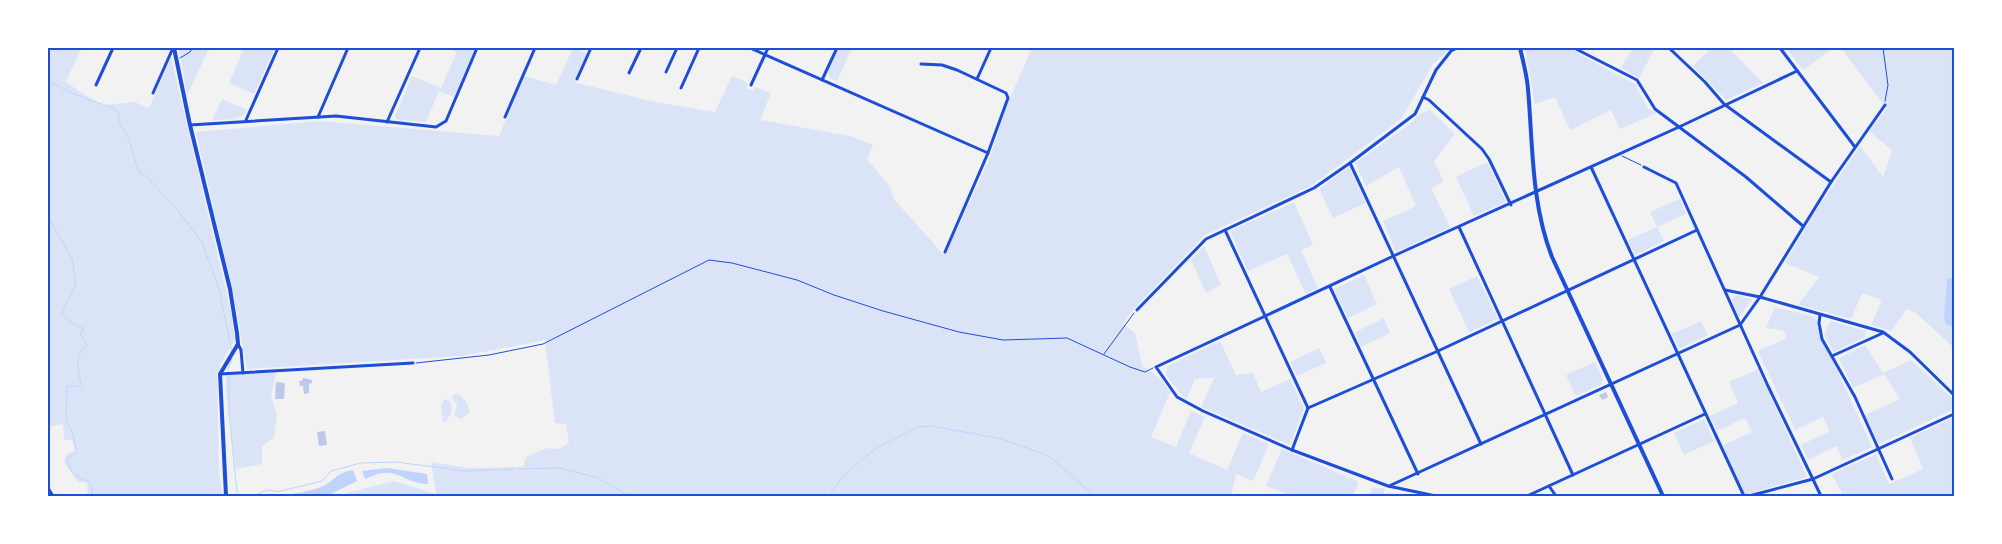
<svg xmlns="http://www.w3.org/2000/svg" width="2002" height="544" font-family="Montserrat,sans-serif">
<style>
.green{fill:#dbe4f7}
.water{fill:#bfd3fe}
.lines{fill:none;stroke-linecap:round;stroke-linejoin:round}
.stream{stroke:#bfd3fe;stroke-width:1}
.building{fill:#bdc9ec}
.path{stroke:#1d4ed8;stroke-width:1}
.minor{stroke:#1d4ed8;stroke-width:3}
.tertiary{stroke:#1d4ed8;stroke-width:4}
.neatline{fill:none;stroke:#1d4ed8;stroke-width:2}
</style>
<rect width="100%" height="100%" fill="#f2f2f2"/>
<g class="green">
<path d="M48 48H81L66 82 97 103 104 105 135 102 149 108 171 57 231 312 235 339 221 363 217 376 219 475 223 496H88L87 483 78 482 64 462 66 455 75 451 72 440H64L63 424 48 427Z"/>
<path d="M179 48H209L187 96Z"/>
<path d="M244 48H275L254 94 229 83Z"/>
<path d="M447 48H475L454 97 439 91 426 122 397 120 395 116 412 76 441 88 457 52Z"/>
<path d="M573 48 587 53 575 80 577 83 655 102 715 112 732 76 748 83 746 88 753 91 755 87 771 93 760 120 850 136 873 145 867 159 891 188 893 198 943 254 947 251 990 158 1006 107 1032 48H1451L1433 64 1401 119 1311 186 1205 235 1131 312 1123 324 1135 333 1142 365 1161 379 1170 392 1151 437 1176 447 1191 411 1205 417 1189 453 1227 470 1243 433 1269 444 1253 481 1236 474 1231 496H341L350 492 394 481 436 494 431 462 469 468 523 467 526 457 547 448 559 449 569 443 566 424 555 423 545 340 462 356 247 369 233 293 196 132 320 121 499 136 524 76 556 85Z"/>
<path d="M839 48H852L837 81 830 78 828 73Z"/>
<path d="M1525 48H1568L1635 84 1648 109 1657 113 1620 129 1611 110 1570 130 1555 97 1535 104Z"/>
<path d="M1633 48H1655L1639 78 1621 68Z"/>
<path d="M1711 48H1729L1763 83 1726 100 1693 66Z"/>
<path d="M1786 48H1833L1803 70Z"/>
<path d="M1841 48H1954V278H1947L1944 319 1954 327V348L1915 312 1907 309 1891 331 1871 325 1882 300 1862 293 1851 319 1798 305 1819 277 1785 263 1815 212 1860 146 1883 177 1892 150 1869 131 1887 109Z"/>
<path d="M222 99 247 110C242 121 223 119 212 121Z"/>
<path d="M1430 110 1455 134 1434 161 1444 182 1431 188 1450 227 1396 252 1383 221 1416 206 1399 167 1366 186 1355 163 1409 125 1420 114Z"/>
<path d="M1487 162 1506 202 1474 216 1456 177Z"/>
<path d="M1349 167 1366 203 1333 218 1319 189Z"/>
<path d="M1680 199 1686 214 1657 227 1664 241 1635 255 1628 240 1657 227 1650 212Z"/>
<path d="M1294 202 1313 245 1301 250 1318 288 1306 294 1287 254 1248 271 1230 231Z"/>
<path d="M1204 246 1221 285 1206 293 1191 260Z"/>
<path d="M1364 275 1377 304 1348 318 1334 289Z"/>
<path d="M1477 276 1498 319 1469 332 1449 289Z"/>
<path d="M1735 295 1752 299 1739 317 1732 301Z"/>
<path d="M1775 307 1812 316 1818 321C1820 343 1829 352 1838 372 1849 397 1861 422 1872 447L1843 460 1836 446 1808 460 1801 445 1830 431 1823 417 1795 430 1758 351 1787 338 1784 331 1766 328Z"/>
<path d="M1384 318 1390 333 1361 347 1355 332Z"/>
<path d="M1701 321 1708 335 1679 349 1672 334Z"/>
<path d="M1830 321 1866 331 1865 337 1834 352 1824 335Z"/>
<path d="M1220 341 1236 375 1253 373 1261 392 1290 379 1304 408 1290 445 1201 407 1214 378 1195 379 1186 400 1166 375 1167 366Z"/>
<path d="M1865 345 1883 373 1911 360 1954 400V409L1879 444 1865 415 1900 399 1884 374 1853 388 1839 358Z"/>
<path d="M1319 348 1326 363 1297 376 1290 362Z"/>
<path d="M1595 362 1603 380 1602 384 1576 396 1566 375Z"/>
<path d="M1758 369 1807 477 1745 495 1723 445 1752 432 1745 418 1717 431 1710 416 1738 403 1729 382Z"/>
<path d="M276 372 271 397 277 415 274 437 262 447V464L236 469 226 393V375Z"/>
<path d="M457 393C463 395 470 407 469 413L461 419 454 415 457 406 452 397Z"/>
<path d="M448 399C455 407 451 414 446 422H443L441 405 444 400Z"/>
<path d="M1954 417V496H1843L1832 474 1876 454 1889 484 1923 469 1910 438Z"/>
<path d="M1704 419 1714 441 1684 455 1674 433Z"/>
<path d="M1282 449 1359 482 1353 496H1291L1266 486Z"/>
<path d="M1372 487 1385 489 1383 496H1370Z"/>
</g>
<g class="water">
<path d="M1947 278H1954V327L1946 324 1944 319Z"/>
<path d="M387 468 427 474 428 484C411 485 399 471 384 473 378 473 371 477 365 479L362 471Z"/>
<path d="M353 470 357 481 327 496H277C291 494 308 492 321 487 336 480 334 474 353 470Z"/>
</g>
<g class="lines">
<g class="stream">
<path d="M48 81 74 94 113 108 120 114 118 122 128 137 139 173 146 176 178 211 202 242 219 289 232 352"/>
<path d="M48 217 72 258 76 284 61 314C69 318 71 325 81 327L84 332 80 333 87 346C72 357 79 369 81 385L77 387 73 385 67 387 66 420 72 432 77 452 67 459C69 471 77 479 89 481L91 485 93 496"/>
<path d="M228 369 232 358"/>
<path d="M229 376V413L237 492 239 494"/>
<path d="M519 469 560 468 598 478 630 496"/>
<path d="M254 496C261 492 269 488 277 492L322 481 331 471 361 463 396 462 465 471 514 469"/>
<path d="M829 496 844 475 875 449 919 427 932 426 1002 439 1049 456 1095 496"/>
</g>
</g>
<g class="building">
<path d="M303 378 312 380V383L309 384V393L304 394 303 386H300L299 381H302Z"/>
<path d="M276 382 285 383 284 399H275Z"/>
<path d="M1606 392 1608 397 1602 400 1599 395Z"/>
<path d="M325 431 327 445 319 446 317 432Z"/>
</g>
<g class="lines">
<g class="path">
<path d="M1883 48 1888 85 1885 101"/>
<path d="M180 58 190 52 192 48"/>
<path d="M1622 156 1641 165"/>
<path d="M1104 354 1134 313"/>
<path d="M416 363 489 355 543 344 709 260 732 263 797 280 834 295 883 311 959 332 1003 340 1067 338 1130 367 1145 372 1153 368"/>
</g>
<g class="minor">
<path d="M750 48 988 153"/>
<path d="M1574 48 1637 80 1655 109 1746 177 1803 226"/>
<path d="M1669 48 1705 82 1724 104 1831 182"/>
<path d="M1780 48 1855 147"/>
<path d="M921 64 942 65 957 70 1006 93 1008 98 988 153 945 252"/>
<path d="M666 72 677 48"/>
<path d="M629 73 641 48"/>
<path d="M577 79 591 48"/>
<path d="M977 79 991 48"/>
<path d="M822 80 837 48"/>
<path d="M96 85 113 48"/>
<path d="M751 85 768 48"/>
<path d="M681 88 699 48"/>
<path d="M153 93 173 48"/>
<path d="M1423 97 1429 100 1482 149 1489 159 1511 205"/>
<path d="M318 117 348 48"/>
<path d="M505 117 535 48"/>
<path d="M246 120 278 48"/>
<path d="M387 122 420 48"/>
<path d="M190 125 336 116 436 127 446 121 477 48"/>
<path d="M1350 163 1481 444"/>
<path d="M1591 167 1744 496"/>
<path d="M1644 167 1676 183 1768 386 1821 496"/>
<path d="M1459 227 1573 475"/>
<path d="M1225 230 1308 408"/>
<path d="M1330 287 1418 474"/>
<path d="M1725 290 1760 297 1883 332 1910 352 1954 395"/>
<path d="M1137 310 1206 239 1314 188 1350 163 1415 114 1436 70 1451 51 1457 48"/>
<path d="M1820 315 1819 323 1822 339 1855 397 1892 479"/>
<path d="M238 344 241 350 243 373"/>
<path d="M1832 356 1883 333"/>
<path d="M220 374 413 363"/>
<path d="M1292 450 1308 408 1438 351 1697 230"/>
<path d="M1389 486 1740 325 1760 297 1831 182 1885 105"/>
<path d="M1549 486 1556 496"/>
<path d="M48 488 53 496"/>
<path d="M1436 496 1388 486 1292 450 1203 411 1177 397 1156 367 1400 253 1679 127 1797 71"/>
<path d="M1527 496 1705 414"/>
<path d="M1749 496 1813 479 1954 414"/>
</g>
<g class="tertiary">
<path d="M174 48 190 125 230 289 237 333 238 344 220 374 226 496"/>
<path d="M1520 48C1523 61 1527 75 1528 89 1533 146 1531 203 1552 257L1663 496"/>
</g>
</g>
<rect width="2002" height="544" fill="none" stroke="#ffffff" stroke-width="98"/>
<rect x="49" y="49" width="1904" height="446" class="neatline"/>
</svg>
